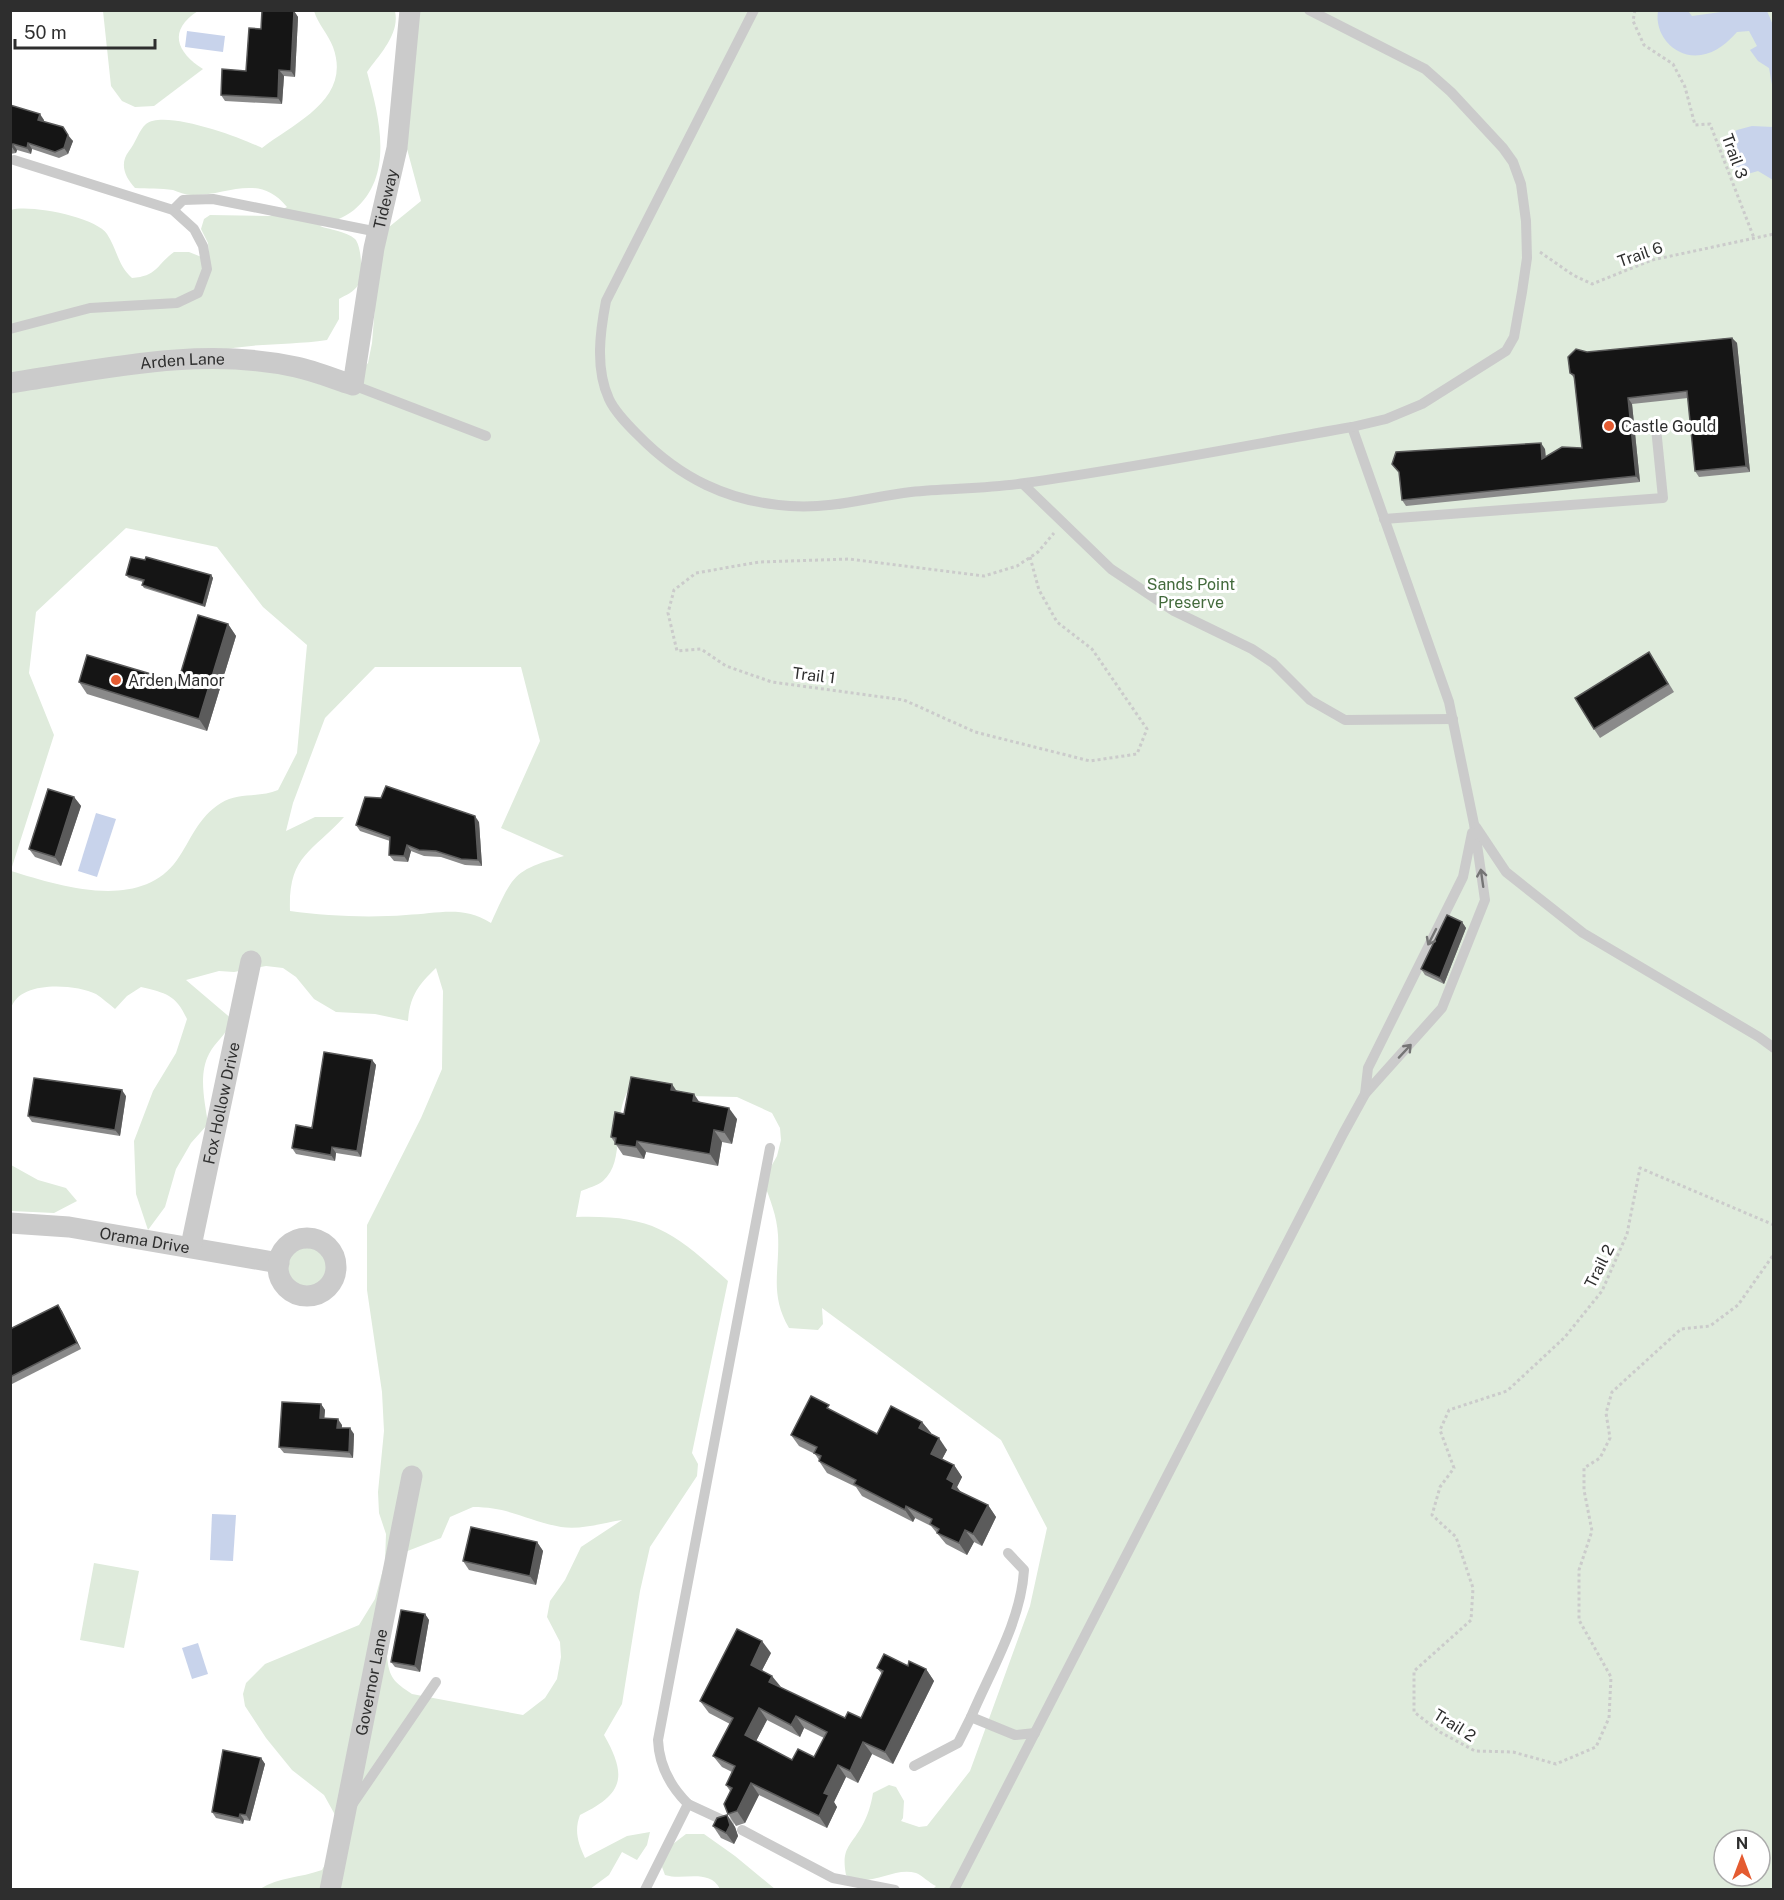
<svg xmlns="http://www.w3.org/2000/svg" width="1784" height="1900" font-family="'Public Sans',sans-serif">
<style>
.green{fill:#dfebdc;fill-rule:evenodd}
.water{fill:#c8d3eb}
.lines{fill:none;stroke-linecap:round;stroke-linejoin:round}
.path{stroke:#cbcbcb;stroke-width:3;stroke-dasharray:3 3;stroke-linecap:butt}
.lane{stroke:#cbcbcb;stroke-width:10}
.street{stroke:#cbcbcb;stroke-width:21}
.wall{fill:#8a8a8a;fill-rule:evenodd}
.shaded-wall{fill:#5b5b5b}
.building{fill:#151515;stroke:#5b5b5b;stroke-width:1.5;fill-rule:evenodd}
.oneway{stroke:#757575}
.poi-dot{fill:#e45b31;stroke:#fff;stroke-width:2}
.labels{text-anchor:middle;stroke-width:6;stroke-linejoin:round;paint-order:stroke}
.street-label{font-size:16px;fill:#2e2e2e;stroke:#fff}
.poi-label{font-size:16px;fill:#2e2e2e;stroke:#fff;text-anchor:start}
.park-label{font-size:16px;fill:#436a3c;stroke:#fff}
</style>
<rect width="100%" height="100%" fill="#fff"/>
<g class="green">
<path d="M103 11H198C168 30 176 52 203 69L154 106 135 107 122 101 111 86Z"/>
<path d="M314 11H395C400 34 380 54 367 72 379 116 395 176 354 210 344 218 332 222 320 226 330 230 346 231 355 239 362 247 363 276 358 285 354 292 346 295 339 299V319L327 340C294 345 260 343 228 349L346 373 362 369 368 363 372 343 378 269 389 227 421 201 407 149 418 11H1773V1889L932 1890 936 1886C929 1883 922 1875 916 1873 893 1866 868 1890 846 1875 841 1848 850 1847 862 1826 868 1815 871 1805 873 1793L889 1785 896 1787 904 1801 903 1818 901 1821 919 1827 927 1826 970 1771 1030 1606 1047 1528 1001 1440 822 1308 823 1324 818 1330 789 1328C769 1293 780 1271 778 1235 777 1216 770 1199 763 1181L777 1156 781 1140 780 1128 772 1113 737 1097 689 1096 630 1087C610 1119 627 1160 603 1181 597 1186 588 1188 581 1191L576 1217C653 1215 672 1231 728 1281L692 1453 698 1464 697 1476 650 1547 640 1591 622 1704 604 1735C628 1777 623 1794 580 1815 574 1831 578 1843 585 1858L627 1836 650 1832 647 1845 637 1860 622 1852 609 1875 590 1889H260C279 1877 300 1878 322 1870L341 1836 334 1813 324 1795 292 1770 266 1738 245 1706 243 1694 246 1683 265 1664 359 1625 375 1599 385 1562 386 1534 379 1513 378 1492 384 1431 382 1392 367 1290V1225L421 1118 442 1069 443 991 436 968C418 985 410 996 408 1021L375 1014 336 1012 314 999 296 977 283 968 266 966 234 972 219 971 186 980 233 1020C226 1035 215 1042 209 1054 198 1075 205 1102 208 1124L191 1143 176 1169 165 1207 148 1230 136 1194 134 1141 153 1091 176 1053 187 1019C176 995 166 993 141 987L127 996 115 1009C109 1004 102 998 96 994 75 984 18 980 11 1009V871C60 886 140 912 177 860 191 840 198 817 221 803 238 792 260 798 278 790L297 753 307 645 263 607 217 547 126 528 36 612 29 673 54 735 11 870V210C29 204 96 217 107 234 117 249 118 266 132 278 158 276 156 265 174 252H189L209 260 208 243 201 229 204 219 210 215 270 216 287 207C258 172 228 196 191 195 185 195 179 192 173 190 161 188 147 189 135 188 125 177 119 164 129 151 135 144 139 130 146 124 165 109 242 138 262 148 296 122 352 99 333 47 328 34 318 24 314 11ZM375 667H521L540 741 501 828 564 856C513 870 513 875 491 923 462 905 438 914 406 915 369 918 326 916 290 911 288 856 311 853 344 817H315L286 831 293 803 325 718ZM473 1507C510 1507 528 1521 561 1527 582 1530 602 1523 622 1520L581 1547 565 1580 550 1601 547 1617 560 1642 561 1657 557 1679 545 1698 523 1715 412 1694C394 1682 389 1678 387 1656L405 1552 441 1538 450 1517ZM1724 1840H1760V1876H1724Z"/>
<path d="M11 1165 38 1180 66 1188 77 1201 54 1213 11 1211Z"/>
<circle cx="307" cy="1267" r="20"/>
<path d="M94 1563 139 1571 124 1648 80 1640Z"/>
<path d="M686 1834H704L735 1856 775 1889H720C709 1868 683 1881 665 1875L662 1867 665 1850Z"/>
</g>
<g class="water">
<path d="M1658 11H1688L1692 16 1728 11H1767L1773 25V90L1769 68 1758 61 1750 50 1757 46 1749 31 1737 32C1728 42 1716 53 1701 55 1675 59 1654 35 1658 11Z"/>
<path d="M187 31 225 36 223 52 185 47Z"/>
<path d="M1752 126 1773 127V180L1758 171 1737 177 1726 153 1727 138 1737 130Z"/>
<path d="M96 813 116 819 97 877 78 871Z"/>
<path d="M212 1514 236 1515 233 1561 210 1560Z"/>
<path d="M198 1643 208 1674 192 1679 182 1648Z"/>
</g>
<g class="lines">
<g class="path">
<path d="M1635 10 1633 21 1644 45 1673 64 1685 87 1695 125 1710 124 1754 238"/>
<path d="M1540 252 1573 275 1592 284 1652 260 1774 234"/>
<path d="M1030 557 1039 590 1057 622 1092 649 1147 729 1137 754 1090 761 975 732 904 700 772 682 726 666 701 649 677 651 668 613 674 590 696 573 759 562 849 559 984 576 1017 566 1038 552 1054 533"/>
<path d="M1774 1225 1640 1168 1627 1234 1602 1291 1565 1337 1507 1391 1449 1410 1440 1430 1454 1468 1440 1487 1432 1515 1456 1537 1473 1588 1471 1620 1414 1671V1712L1440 1732 1475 1751 1513 1752 1556 1764 1596 1747 1609 1718 1611 1677 1579 1620V1570L1592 1531 1584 1490V1468L1600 1458 1610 1438 1606 1413 1612 1392 1681 1329 1710 1326 1738 1305 1774 1254"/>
</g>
<g class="lane">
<path d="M754 10 606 301C600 332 595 368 609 399 615 412 628 425 638 435 680 478 728 502 790 506 834 509 869 497 911 492 949 488 987 489 1025 483 1134 468 1243 446 1352 427L1449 702 1474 824 1485 900 1442 1008 1365 1094 1343 1134 954 1890"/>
<path d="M1309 10 1425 69 1451 92 1503 148 1513 162 1521 184 1526 221 1527 258 1522 292 1514 337 1506 351 1422 404 1386 419 1352 427"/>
<path d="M173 210 183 200 213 199 378 232"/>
<path d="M10 329 90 308 177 303 198 293 207 269 203 246 194 229 173 210 14 160"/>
<path d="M353 385 486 436"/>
<path d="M1023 484 1111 569 1174 611 1252 649 1273 663 1310 700 1345 720 1453 719"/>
<path d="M1384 519 1663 498 1656 428"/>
<path d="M1476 827 1506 872 1583 933 1759 1037 1774 1048"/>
<path d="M1365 1094 1368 1068 1463 877 1472 833"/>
<path d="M1008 1553 1024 1570C1021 1621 991 1670 971 1717L1015 1735 1035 1733"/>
<path d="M914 1766 958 1743 971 1717"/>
<path d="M688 1804 729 1823"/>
<path d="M352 1805 436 1682"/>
<path d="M742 1830 833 1878 895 1890"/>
<path d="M645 1890 688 1804C670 1786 659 1765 658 1740L770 1148"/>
</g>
<g class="street">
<path id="s1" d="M10 383C104 369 202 346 296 367 315 371 334 379 353 385L374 248 397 148 410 10"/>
<path id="s2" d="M10 1223 69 1227 279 1263"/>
<circle cx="307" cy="1267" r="29"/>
<path id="s3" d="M191 1246 251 961"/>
<path id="s4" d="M330 1890 412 1476"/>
</g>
</g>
<g class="wall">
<path d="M294 11 298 17 295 77 284 76 282 104 225 101 221 95 246 71 261 29Z"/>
<path d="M10 105 44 120V121L73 141 68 154 59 158 32 149 31 154 17 150 16 153 10 154Z"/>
<path d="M1732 338 1737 343 1750 472 1699 477 1695 471 1688 398 1632 404 1640 482 1406 506 1402 500 1545 449 1546 457 1582 448 1575 379 1570 373 1587 352Z"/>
<path d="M145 560 211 575 213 578 205 607 144 588 142 585 143 582 129 578 126 575Z"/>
<path d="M228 624 236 636 207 731 87 694 79 682H178Z"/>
<path d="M1655 661 1674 692 1600 738 1594 729Z"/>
<path d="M74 797 81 806 61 866 35 857 29 849Z"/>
<path d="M479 822 482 866 465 865 441 857 424 856 411 851 408 862 394 861 389 855 390 841 360 831 356 825Z"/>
<path d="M1462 922 1466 928 1444 984 1425 975 1421 969Z"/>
<path d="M372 1060 376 1065 361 1157 336 1153 335 1161 296 1154 292 1148Z"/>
<path d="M677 1091 737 1119 732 1144 722 1142 718 1166 646 1152 644 1159 623 1155 611 1137 624 1114Z"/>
<path d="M126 1096 120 1136 32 1122 28 1116Z"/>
<path d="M58 1305 62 1311 81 1349 10 1385V1329Z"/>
<path d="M321 1404 325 1410 324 1418 342 1425V1428L354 1434 353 1458 284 1453 279 1447Z"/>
<path d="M833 1411 877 1434 922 1422 931 1433 930 1434 947 1450 942 1459 954 1465 962 1477 957 1487 960 1492 988 1505 996 1517 982 1546 974 1542 967 1555 946 1544 931 1526 915 1518 913 1522 862 1496 856 1487 827 1473 819 1461V1460L815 1454 799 1446 791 1435Z"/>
<path d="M537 1542 543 1551 536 1585 469 1570 463 1561Z"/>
<path d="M425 1614 429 1620 420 1672 395 1667 391 1662Z"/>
<path d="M771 1653 762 1670 780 1688 845 1718H861L882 1674 877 1668 908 1666 926 1669 934 1681 893 1764 872 1754 858 1783 846 1777 834 1802 837 1807 827 1828 759 1795 745 1823 736 1826 728 1814 730 1791 726 1785 732 1772 722 1767 713 1756 730 1724 709 1713 700 1701ZM767 1720 800 1737 804 1728 824 1738 814 1757 792 1760 756 1741Z"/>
<path d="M261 1758 265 1764 250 1821 244 1820 243 1824 216 1818 212 1812Z"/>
<path d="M727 1815 735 1827 738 1836 734 1844 721 1838 713 1826Z"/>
</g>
<g class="shaded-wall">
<path d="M294 11 298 17 295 77 291 71Z"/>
<path d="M279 70 284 76 282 104 278 98Z"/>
<path d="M40 114 44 120 42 126 38 120Z"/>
<path d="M68 135 73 141 68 154 64 148Z"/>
<path d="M28 143 32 149 31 154 27 148Z"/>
<path d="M13 144 17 150 16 153 12 147Z"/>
<path d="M1732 338 1737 343 1750 472 1746 466Z"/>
<path d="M1628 398 1632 404 1640 482 1636 476Z"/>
<path d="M1541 443 1545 449 1546 465 1542 459Z"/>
<path d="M211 575 213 578 205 607 203 605Z"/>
<path d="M228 624 236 636 207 731 199 719Z"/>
<path d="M74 797 81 806 61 866 55 857Z"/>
<path d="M475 816 479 822 482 866 478 860Z"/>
<path d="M407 845 411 851 408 862 404 856Z"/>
<path d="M1462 922 1466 928 1444 984 1440 978Z"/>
<path d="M372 1060 376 1065 361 1157 357 1151Z"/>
<path d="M672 1084 680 1096 671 1090Z"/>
<path d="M122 1090 126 1096 120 1136 115 1130Z"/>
<path d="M694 1094 702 1106 693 1101Z"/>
<path d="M729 1108 737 1119 732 1144 724 1132Z"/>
<path d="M714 1130 722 1142 718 1166 710 1154Z"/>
<path d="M637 1141 646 1152 644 1159 636 1147Z"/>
<path d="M332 1147 336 1153 335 1161 331 1155Z"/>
<path d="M58 1305 62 1311 81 1349 77 1343Z"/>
<path d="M321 1404 325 1410 324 1424 320 1418Z"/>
<path d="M338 1419 342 1425 341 1434 337 1428Z"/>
<path d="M922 1422 931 1433 927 1440 919 1428Z"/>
<path d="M350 1428 354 1434 353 1458 349 1452Z"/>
<path d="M939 1438 947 1450 939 1465 931 1454Z"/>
<path d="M954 1465 962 1477 957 1487 963 1495 960 1499 947 1479Z"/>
<path d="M988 1505 996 1517 982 1546 973 1534Z"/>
<path d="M906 1506 915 1518 913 1522 905 1510Z"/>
<path d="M965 1530 974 1542 967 1555 959 1543Z"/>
<path d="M537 1542 543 1551 536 1585 530 1576Z"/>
<path d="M425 1614 429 1620 420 1672 415 1666Z"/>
<path d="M762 1641 771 1653 759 1676 751 1665Z"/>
<path d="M926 1669 934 1681 893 1764 885 1752Z"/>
<path d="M772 1676 781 1687 769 1682Z"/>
<path d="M759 1708 767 1720 753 1747 745 1735Z"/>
<path d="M796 1716 804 1728 800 1737 791 1725Z"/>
<path d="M863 1742 872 1754 858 1783 850 1771Z"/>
<path d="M261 1758 265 1764 250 1821 246 1815Z"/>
<path d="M838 1765 846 1777 834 1802 837 1807 827 1828 819 1816 824 1793Z"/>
<path d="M751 1783 759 1795 745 1823 737 1811Z"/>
<path d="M240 1814 244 1820 243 1824 239 1818Z"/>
<path d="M727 1815 735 1827 738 1836 734 1844 726 1833Z"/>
</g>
<g class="building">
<path d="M262 10 294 11 291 71 279 70 278 98 221 95 222 69 246 71 249 28 261 29Z"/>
<path d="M10 105 40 114 38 120 63 127 68 135 64 148 55 152 28 143 27 148 13 144 12 147H10Z"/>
<path d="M1732 338 1746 466 1695 471 1687 391 1628 398 1636 476 1402 500 1399 472 1392 464 1396 452 1541 443 1542 459 1562 447 1582 448 1574 375 1570 373 1568 357 1576 349 1587 352Z"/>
<path d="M131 557 145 560 146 557 211 575 203 605 142 585 144 580 126 575Z"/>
<path d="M198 615 228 624 199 719 79 682 87 655 178 682Z"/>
<path d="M1649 652 1668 684 1594 729 1575 698Z"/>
<path d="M386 786 475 816 478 860 461 859 436 851 419 850 407 845 404 856 389 855 390 837 356 825 365 797 381 798Z"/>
<path d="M48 789 74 797 55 857 29 849Z"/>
<path d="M1447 915 1462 922 1440 978 1421 969Z"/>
<path d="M324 1052 372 1060 357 1151 332 1147 331 1155 292 1148 296 1125 312 1128Z"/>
<path d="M631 1077 672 1084 671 1090 694 1094 693 1101 729 1108 724 1132 714 1130 710 1154 637 1141 636 1147 615 1144 616 1138 611 1137 615 1112 624 1114Z"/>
<path d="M34 1078 122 1090 115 1130 28 1116Z"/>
<path d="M58 1305 77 1343 10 1377V1329Z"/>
<path d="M811 1396 829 1405 827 1408 877 1434 891 1406 922 1422 919 1428 939 1438 931 1454 954 1465 947 1479 954 1483 952 1488 988 1505 973 1534 965 1530 959 1543 937 1533 939 1529 930 1524 932 1519 906 1506 905 1510 854 1484 856 1480 819 1461 821 1456 814 1453 817 1447 791 1435Z"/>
<path d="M282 1402 321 1404 320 1418 338 1419 337 1428H350L349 1452 279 1447Z"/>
<path d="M471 1527 537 1542 530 1576 463 1561Z"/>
<path d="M401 1610 425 1614 415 1666 391 1662Z"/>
<path d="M737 1629 762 1641 751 1665 772 1676 769 1682 845 1718 848 1712 861 1718 883 1671 877 1668 884 1654 908 1666 909 1661 926 1669 885 1752 863 1742 850 1771 838 1765 824 1793 829 1795 819 1816 751 1783 737 1811 728 1814 724 1804 732 1788 726 1785 735 1766 713 1756 733 1718 700 1701ZM759 1708 791 1725 796 1716 827 1732 814 1757 798 1749 792 1760 745 1735Z"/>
<path d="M223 1750 261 1758 246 1815 240 1814 239 1818 212 1812Z"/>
<path d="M727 1815 730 1825 726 1833 713 1826 717 1818Z"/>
</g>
<defs><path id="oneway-shaft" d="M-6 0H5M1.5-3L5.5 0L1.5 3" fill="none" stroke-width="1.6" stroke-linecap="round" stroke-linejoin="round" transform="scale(1.5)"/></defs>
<g class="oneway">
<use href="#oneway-shaft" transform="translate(1482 878) rotate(-98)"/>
<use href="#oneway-shaft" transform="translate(1432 937) rotate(117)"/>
<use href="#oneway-shaft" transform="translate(1405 1051) rotate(-47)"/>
</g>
<g class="poi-dot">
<circle cx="1609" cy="426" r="6"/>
<circle cx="116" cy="680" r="6"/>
</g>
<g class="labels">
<g class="street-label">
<text transform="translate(1735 156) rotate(70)" y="6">Trail 3</text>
<text dy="6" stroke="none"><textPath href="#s1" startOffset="537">Tideway</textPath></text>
<text transform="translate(1640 254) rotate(-19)" y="6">Trail 6</text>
<text dy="6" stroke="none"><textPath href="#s1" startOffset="174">Arden Lane</textPath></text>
<text transform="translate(814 675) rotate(7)" y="6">Trail 1</text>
<text dy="6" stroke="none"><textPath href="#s3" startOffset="146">Fox Hollow Drive</textPath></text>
<text dy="6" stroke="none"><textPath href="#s2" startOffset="136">Orama Drive</textPath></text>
<text transform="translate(1599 1266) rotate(-63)" y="6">Trail 2</text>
<text dy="6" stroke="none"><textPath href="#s4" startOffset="212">Governor Lane</textPath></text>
<text transform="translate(1455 1725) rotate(32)" y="6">Trail 2</text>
</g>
<g class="poi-label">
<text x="1621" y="432">Castle Gould</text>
<text x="128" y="686">Arden Manor</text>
</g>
<g class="park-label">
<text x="1191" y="590">Sands Point<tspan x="1191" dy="18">Preserve</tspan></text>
</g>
</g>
<rect width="1784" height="1900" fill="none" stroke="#2e2e2e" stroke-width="24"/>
<g transform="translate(1742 1858)"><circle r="28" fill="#ffffff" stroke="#ababab" stroke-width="1.5"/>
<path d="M0-4.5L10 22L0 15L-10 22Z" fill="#e45b31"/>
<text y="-9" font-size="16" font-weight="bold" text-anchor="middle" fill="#2e2e2e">N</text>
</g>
<path d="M15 39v9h140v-9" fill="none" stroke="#2e2e2e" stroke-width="3"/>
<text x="24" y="39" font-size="18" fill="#2e2e2e" stroke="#ffffff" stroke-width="4.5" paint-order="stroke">50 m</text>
</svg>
